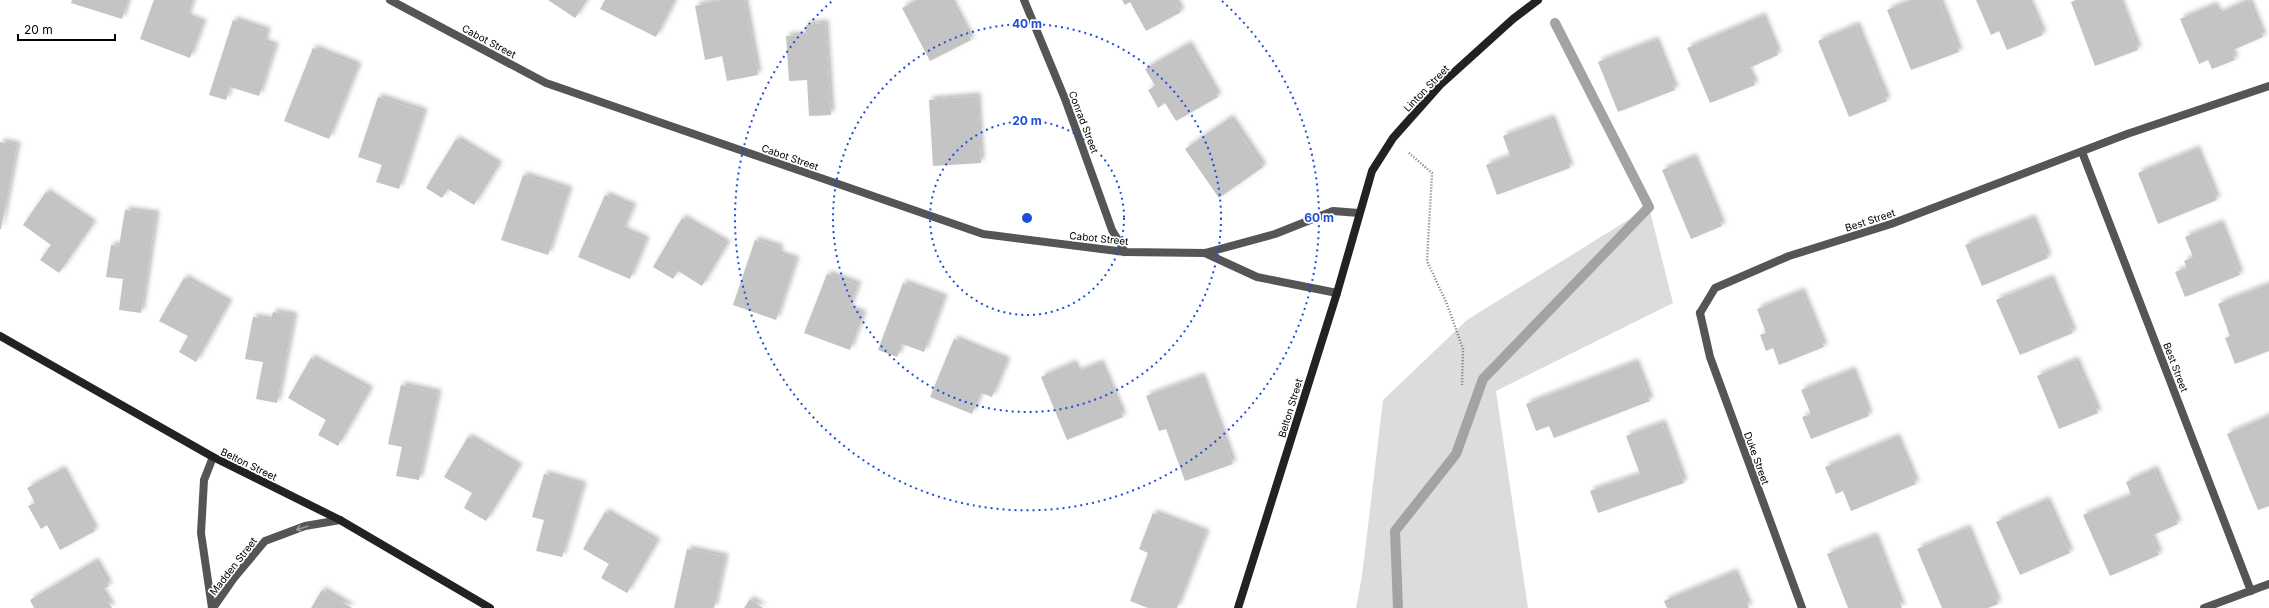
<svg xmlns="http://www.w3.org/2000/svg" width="2269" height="608" font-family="Inter,sans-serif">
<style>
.green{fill:#dcdcdc}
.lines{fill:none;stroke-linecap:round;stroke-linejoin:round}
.stream{stroke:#a3a3a3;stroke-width:10}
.building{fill:#c4c4c4;filter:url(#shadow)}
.path{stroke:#777;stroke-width:2.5;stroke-dasharray:1 2;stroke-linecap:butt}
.lane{stroke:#555;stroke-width:8}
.street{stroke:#555;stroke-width:8}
.secondary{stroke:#222;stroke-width:8}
.oneway{stroke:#999}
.ring{fill:none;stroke:#1d4ed8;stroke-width:2;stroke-dasharray:2 4}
.labels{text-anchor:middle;stroke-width:3.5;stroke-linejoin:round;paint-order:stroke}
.street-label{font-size:10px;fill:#000;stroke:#fff}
.centre{fill:#1d4ed8;stroke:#fff;stroke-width:2}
.ring-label{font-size:12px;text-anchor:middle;font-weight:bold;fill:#1d4ed8;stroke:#fff;stroke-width:3.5;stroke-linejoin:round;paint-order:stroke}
</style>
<defs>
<filter id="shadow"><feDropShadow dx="3.5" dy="-3.5" stdDeviation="2" flood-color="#0004"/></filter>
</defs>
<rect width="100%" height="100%" fill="#fff"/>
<path class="green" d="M1649 207 1673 303 1496 391 1528 608H1356L1362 576 1383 400 1467 320Z"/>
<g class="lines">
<path class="stream" d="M1398 608 1395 531 1456 454 1483 379 1649 207 1555 23"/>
</g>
<g class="building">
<path d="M72 0H128L122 19 71 3Z"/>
<path d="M154 0H193L187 17 203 23 190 58 140 39Z"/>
<path d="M548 0H587L575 18Z"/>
<path d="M605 0H675L656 37 600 9Z"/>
<path d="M723 0H744L758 75 727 81 722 56 705 60 695 6Z"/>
<path d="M917 0H950L971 40 930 61 902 8Z"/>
<path d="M1122 0H1175L1181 12 1146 31 1130 2 1125 5Z"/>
<path d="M1912 0H1939L1959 52 1911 70 1887 10Z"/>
<path d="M1976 0H2028L2043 35 2007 50 1999 31 1991 35Z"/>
<path d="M2076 0H2119L2138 50 2095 66 2071 2Z"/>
<path d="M2248 0 2263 37 2231 51 2235 60 2212 69 2208 60 2199 64 2180 19 2214 5 2218 14Z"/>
<path d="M1762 16 1778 55 1747 69 1755 85 1710 103 1687 48Z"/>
<path d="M233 20 267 31 264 43 275 46 259 96 230 87 226 100 209 95Z"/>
<path d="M825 23 831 115 809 116 807 80 789 81 786 36 806 35V25Z"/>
<path d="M1856 25 1887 101 1849 117 1818 41Z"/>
<path d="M1655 40 1675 90 1618 112 1598 62Z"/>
<path d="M1188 44 1218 97 1176 121 1165 103 1158 108 1148 90 1155 86 1145 69Z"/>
<path d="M313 48 358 66 329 139 284 121Z"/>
<path d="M977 96 981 163 933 166 929 100Z"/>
<path d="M378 97 424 112 399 189 376 182 382 165 358 157Z"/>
<path d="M1230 118 1263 167 1219 198 1185 149Z"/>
<path d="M1551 118 1570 168 1497 195 1486 165 1510 156 1503 136Z"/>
<path d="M456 139 499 165 474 205 448 189 442 198 426 188Z"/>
<path d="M0 142 17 145 1 229H0Z"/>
<path d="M2196 149 2217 200 2158 224 2138 173Z"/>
<path d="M1693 157 1722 226 1691 239 1662 170Z"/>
<path d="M523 175 569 190 548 255 501 240Z"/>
<path d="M46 192 93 224 59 273 40 260 51 245 23 225Z"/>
<path d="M605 195 633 207 623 230 646 240 630 279 578 257Z"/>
<path d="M125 210 156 214 141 313 119 310 123 279 106 277 111 245 119 246Z"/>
<path d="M682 218 727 244 702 286 678 271 673 279 653 267Z"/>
<path d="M2032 218 2048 258 1982 286 1965 245Z"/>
<path d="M2220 223 2240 275 2185 297 2175 272 2187 268 2184 261 2193 257 2185 237Z"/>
<path d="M755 240 780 248 778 254 796 260 776 320 733 305Z"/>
<path d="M827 274 858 285 849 309 863 314 850 350 804 333Z"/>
<path d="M184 278 229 303 196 362 179 352 188 336 159 321Z"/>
<path d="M2050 278 2073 333 2020 355 1996 300Z"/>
<path d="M903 283 944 298 924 352 902 344 897 357 878 350Z"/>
<path d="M2269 284V351L2235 364 2225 338 2230 336 2218 304Z"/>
<path d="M1801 291 1824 347 1779 365 1773 348 1766 351 1760 335 1766 333 1757 309Z"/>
<path d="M273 312 294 316 277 403 256 399 263 362 245 359 253 317 271 320Z"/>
<path d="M954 339 1007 361 992 397 981 393 972 414 930 397Z"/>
<path d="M311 358 370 390 338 446 318 435 326 420 288 398Z"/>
<path d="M2075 360 2098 413 2059 429 2037 376Z"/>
<path d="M1635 362 1650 401 1554 438 1549 426 1536 431 1526 404Z"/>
<path d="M1073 363 1077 372 1100 363 1123 417 1067 440 1041 377Z"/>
<path d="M1852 370 1869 416 1811 439 1802 417 1811 414 1801 390Z"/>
<path d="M1201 376 1233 464 1185 481 1166 429 1159 431 1146 396Z"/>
<path d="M401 385 438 393 419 480 396 476 402 447 388 444Z"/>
<path d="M2269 416V506L2258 510 2227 434Z"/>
<path d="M1662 423 1684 483 1598 513 1590 491 1640 474 1626 436Z"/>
<path d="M468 437 519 467 486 521 464 508 472 493 444 477Z"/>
<path d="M1896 437 1916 484 1851 511 1843 491 1836 494 1825 467Z"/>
<path d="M62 469 95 531 60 550 47 525 41 529 28 506 35 503 27 488Z"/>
<path d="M2154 469 2178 524 2151 536 2159 555 2110 576 2083 515 2131 495 2126 482Z"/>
<path d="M544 474 583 485 562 557 536 551 544 520 532 517Z"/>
<path d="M2046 500 2070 553 2020 575 1996 522Z"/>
<path d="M605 512 657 542 627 593 601 578 609 564 583 549Z"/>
<path d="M1153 513 1206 533 1177 608H1148L1130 601 1148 553 1139 549Z"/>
<path d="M1967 528 1998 604 1988 608H1942L1917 549Z"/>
<path d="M1874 536 1902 608H1848L1827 554Z"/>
<path d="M687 549 725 557 714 608H674Z"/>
<path d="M95 561 109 586 101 590 112 608H34L30 600Z"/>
<path d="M1734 572 1749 608H1667L1664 601Z"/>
<path d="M322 590 352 608H311Z"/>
<path d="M750 599 763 608H744Z"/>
</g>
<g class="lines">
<path class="path" d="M1409 153 1432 173 1427 261 1447 304 1463 349 1462 385"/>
<path class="lane" d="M1700 313 1715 288 1789 256 1891 224 2127 134 2269 86"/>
<g class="street">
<path d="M390 0 546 83 983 234 1125 252 1205 253 1275 234 1333 211 1359 213"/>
<path d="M1024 0 1065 99 1112 230 1125 252"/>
<path d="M2082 152 2251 591"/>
<path d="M1205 253 1257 277 1337 293"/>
<path d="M1700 313 1710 357 1802 608"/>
<path d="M212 608 201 533 204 480 213 457"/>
<path d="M213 608 234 578 265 541 305 526 340 520"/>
<path d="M2204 608 2269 584"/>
</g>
<g class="secondary">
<path d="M0 336 213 457 340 520 490 608"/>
<path d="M1238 608 1337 293 1372 171 1393 138 1440 85 1513 19 1538 0"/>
</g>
</g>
<defs><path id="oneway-shaft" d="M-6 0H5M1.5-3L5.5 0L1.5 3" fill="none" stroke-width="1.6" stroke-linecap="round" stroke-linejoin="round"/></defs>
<use class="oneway" href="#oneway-shaft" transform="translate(302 528) rotate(162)"/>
<g class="ring">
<circle cx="1027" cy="218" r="97"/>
<circle cx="1027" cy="218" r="194"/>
<path d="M1222 1A292 292 0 1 1 832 1"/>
</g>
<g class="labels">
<g class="street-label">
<text transform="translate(489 41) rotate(28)" y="4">Cabot Street</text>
<text transform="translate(1426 88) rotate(-46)" y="4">Linton Street</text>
<text transform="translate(1084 122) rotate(69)" y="4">Conrad Street</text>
<text transform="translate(790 157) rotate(19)" y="4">Cabot Street</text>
<text transform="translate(1870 220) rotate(-18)" y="4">Best Street</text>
<text transform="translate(1099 238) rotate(6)" y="4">Cabot Street</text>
<text transform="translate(2176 367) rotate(69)" y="4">Best Street</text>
<text transform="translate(1290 408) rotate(-73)" y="4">Belton Street</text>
<text transform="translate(1757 458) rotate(70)" y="4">Duke Street</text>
<text transform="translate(249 464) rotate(26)" y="4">Belton Street</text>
<text transform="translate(233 566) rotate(-52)" y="4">Madden Street</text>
</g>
</g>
<circle cx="1027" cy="218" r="6" class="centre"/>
<g class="ring-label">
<text x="1027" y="28">40 m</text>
<text x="1027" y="125">20 m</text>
<text x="1319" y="222">60 m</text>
</g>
<path d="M18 34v6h97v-6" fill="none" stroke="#000000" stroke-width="2"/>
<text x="24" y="34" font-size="12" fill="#000000" stroke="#ffffff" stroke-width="3" paint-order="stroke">20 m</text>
</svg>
